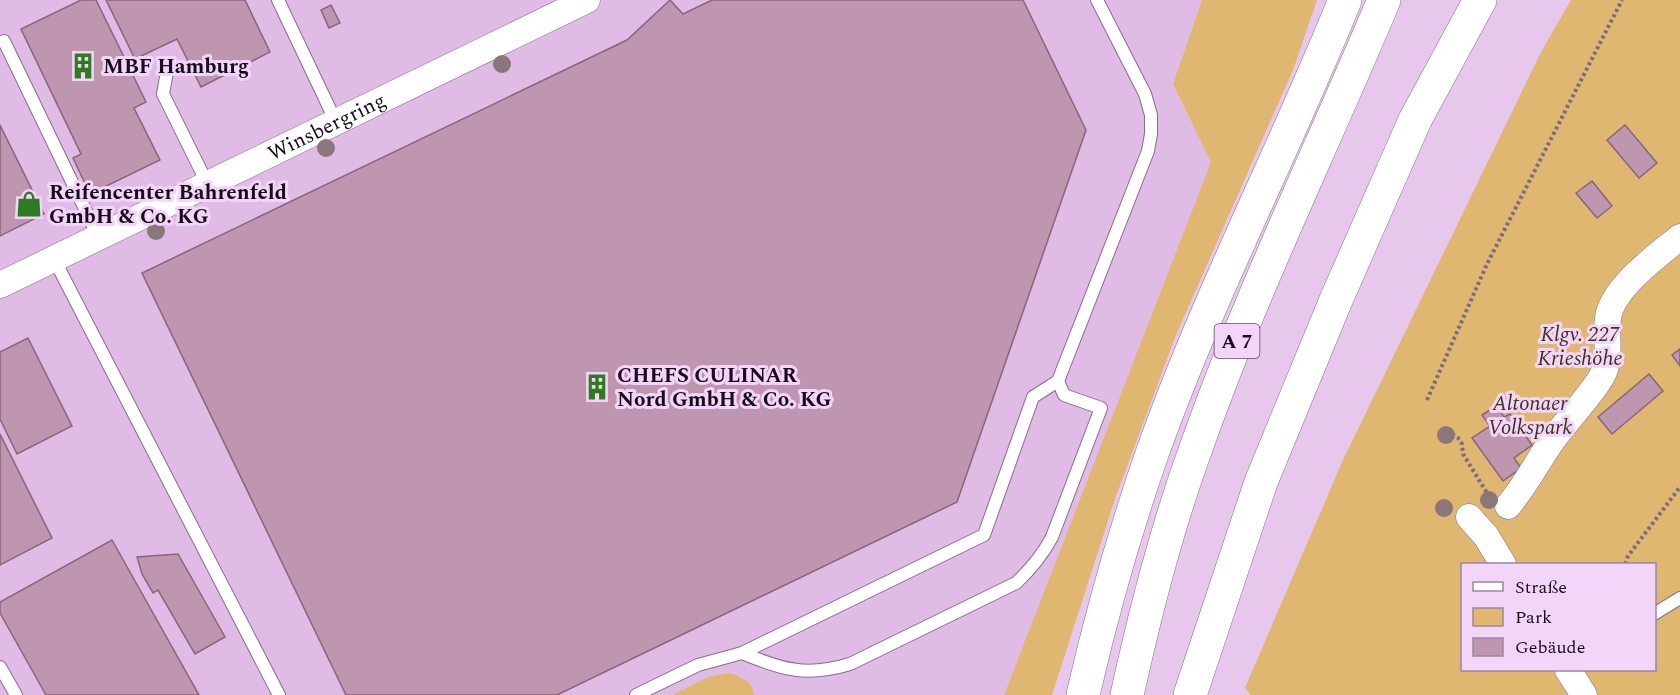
<svg xmlns="http://www.w3.org/2000/svg" width="1680" height="695" font-family="Spectral,serif">
<style>
.built{fill:#dfbbe5}
.green{fill:#dfb770;fill-rule:evenodd}
.building{fill:#bf96af;stroke:#8a647c;stroke-width:1.5}
.lines{fill:none;stroke-linecap:round;stroke-linejoin:round}
.service-casing{stroke:#886d8d;stroke-width:14}
.minor-casing{stroke:#886d8d;stroke-width:27}
.motorway-casing{stroke:#886d8d;stroke-width:34}
.path{stroke:#7e6982;stroke-width:4;stroke-dasharray:3 3;stroke-linecap:butt}
.service{stroke:#fff;stroke-width:12}
.minor{stroke:#fff;stroke-width:26}
.motorway{stroke:#fff;stroke-width:33}
.tree{fill:#8a767b}
.labels{text-anchor:middle;stroke-width:6;stroke-linejoin:round;paint-order:stroke}
.shield{fill:#f4d5fa;stroke:#59485c;stroke-width:1.5}
.shield-label{font-size:20px;font-weight:bold;fill:#170c19}
.poi-label{font-size:21px;font-weight:bold;fill:#170c19;stroke:#f4d5fa;text-anchor:start}
.street-label{font-size:21px;fill:#170c19;stroke:#f4d5fa}
.park-label{font-size:21px;font-style:italic;fill:#3d321e;stroke:#f4d5fa}
</style>
<rect width="100%" height="100%" fill="#e7c8ec"/>
<path class="built" d="M0 0H1202L1173 84 1211 162 1004 695H755L749 682 708 677 672 695H0Z"/>
<g class="green">
<path d="M1202 0H1317L1293 70 1176 335 1115 499 1052 695H1004L1211 162 1173 84Z"/>
<path d="M1571 0H1680V695H1251L1245 688 1343 460 1541 52ZM1462 564H1654V670H1462Z"/>
<path d="M731 673 749 682 755 695H672L708 677Z"/>
</g>
<g class="building">
<path d="M81 0H96L146 102 134 108 160 160 90 194 73 158 81 154 21 29Z"/>
<path d="M106 0H245L270 52 201 87 177 39 135 59Z"/>
<path d="M670 0 683 14 712 0H1023L1086 130 957 502 557 695H346L142 273 627 40Z"/>
<path d="M331 5 340 23 329 28 321 10Z"/>
<path d="M0 125 44 214 0 236Z"/>
<path d="M1625 125 1657 163 1639 178 1607 140Z"/>
<path d="M1592 181 1612 206 1597 218 1576 193Z"/>
<path d="M28 338 72 426 17 454 0 419V352Z"/>
<path d="M1680 349V366L1672 355Z"/>
<path d="M1649 374 1663 391 1612 434 1598 417Z"/>
<path d="M1496 406 1504 417 1510 414 1532 445 1514 458 1521 468 1503 481 1472 438 1490 426 1482 415Z"/>
<path d="M0 434 52 538 0 565Z"/>
<path d="M112 540 199 695H46L0 613V602Z"/>
<path d="M178 554 225 637 195 654 158 590 153 593 142 574 137 557Z"/>
</g>
<g class="lines">
<g class="service-casing">
<g id="service">
<path d="M278 0 336 122"/>
<path d="M4 41 99 238"/>
<path d="M168 66 163 94 208 185"/>
<path d="M54 259 279 695"/>
<path d="M1654 614 1680 598"/>
<path d="M742 653C783 670 807 677 850 664L1016 583C1031 569 1042 556 1052 537L1101 408 1064 395 1058 381"/>
<path d="M0 667 16 695"/>
<path d="M636 695 698 665 742 653 984 535 1033 397 1058 381 1148 151 1151 134V115L1145 94 1097 0"/>
</g>
</g>
<g class="minor-casing">
<g id="minor">
<path id="s1" d="M0 285 587 0"/>
<path d="M1508 506C1526 485 1538 460 1554 438 1568 419 1591 395 1602 376 1612 358 1605 337 1608 318 1612 288 1658 255 1680 237"/>
<path d="M1469 517 1486 536 1503 564"/>
<path d="M1568 670 1584 695"/>
</g>
</g>
<g class="motorway-casing">
<g id="motorway">
<path d="M1083 695C1102 612 1125 531 1153 451 1208 297 1284 151 1345 0"/>
<path d="M1127 695C1145 613 1166 530 1195 451 1249 297 1321 150 1384 0"/>
<path d="M1190 695 1261 482 1336 300 1415 120 1480 0"/>
</g>
</g>
<g class="path">
<path d="M1427 400 1487 264 1622 0"/>
<path d="M1447 431 1458 438 1462 444 1463 454 1487 493"/>
<path d="M1625 564 1628 556 1680 487"/>
</g>
<use href="#service" class="service"/>
<use href="#minor" class="minor"/>
<use href="#motorway" class="motorway"/>
</g>
<g class="tree">
<circle cx="502" cy="64" r="9"/>
<circle cx="326" cy="148" r="9"/>
<circle cx="156" cy="231" r="9"/>
<circle cx="1446" cy="435" r="9"/>
<circle cx="1489" cy="500" r="9"/>
<circle cx="1444" cy="508" r="9"/>
</g>
<defs>
<g id="building-bare" transform="scale(2.07)"><path d="M-4-6H4V6H1V3H-1V6H-4ZM-2.5-4.3h1.7v1.8h-1.7ZM.8-4.3h1.7v1.8H.8ZM-2.5-1h1.7V.8h-1.7ZM.8-1h1.7V.8H.8Z" fill="#2d7a21" stroke="#f4d5fa" stroke-width="2.5" paint-order="stroke"/></g>
<g id="shop-bare" transform="scale(2.07)"><path d="M-5-2.5h2.3a2.7 3.5 0 0 1 5.4 0H5L5.5 6h-11ZM-1.5-2.5h3a1.5 2.3 0 0 0-3 0Z" fill="#2d7a21" stroke="#f4d5fa" stroke-width="2.5" paint-order="stroke"/></g>
</defs>
<g fill-rule="evenodd">
<use href="#building-bare" x="83" y="66"/>
<use href="#shop-bare" x="29" y="204"/>
<use href="#building-bare" x="597" y="387"/>
</g>
<g class="labels">
<rect class="shield" x="1214.5" y="324" width="45" height="34" rx="4.5"/>
<g class="shield-label">
<text x="1237" y="348">A 7</text>
</g>
<g class="poi-label">
<text x="103" y="73">MBF Hamburg</text>
<text x="49" y="199">Reifencenter Bahrenfeld<tspan x="49" dy="24">GmbH &amp; Co. KG</tspan></text>
<text x="617" y="382">CHEFS CULINAR<tspan x="617" dy="24">Nord GmbH &amp; Co. KG</tspan></text>
</g>
<g class="street-label">
<text dy="7" stroke="none"><textPath href="#s1" startOffset="363">Winsbergring</textPath></text>
</g>
<g class="park-label">
<text x="1580" y="341">Klgv. 227<tspan x="1580" dy="24">Krieshöhe</tspan></text>
<text x="1530" y="410">Altonaer<tspan x="1530" dy="24">Volkspark</tspan></text>
</g>
</g>
<rect x="1461" y="563" width="195" height="108" fill="#f4d5fa" stroke="#9c85a0" stroke-width="1.5"/>
<rect x="1473" y="582" width="30" height="9" fill="#ffffff" stroke="#9c85a0" stroke-width="1.5"/>
<text x="1515" y="593" font-size="18" fill="#170c19">Straße</text>
<rect x="1473" y="608" width="30" height="18" fill="#dfb770" stroke="#9c85a0" stroke-width="1.5"/>
<text x="1515" y="623" font-size="18" fill="#170c19">Park</text>
<rect x="1473" y="638" width="30" height="18" fill="#bf96af" stroke="#9c85a0" stroke-width="1.5"/>
<text x="1515" y="653" font-size="18" fill="#170c19">Gebäude</text>
</svg>
